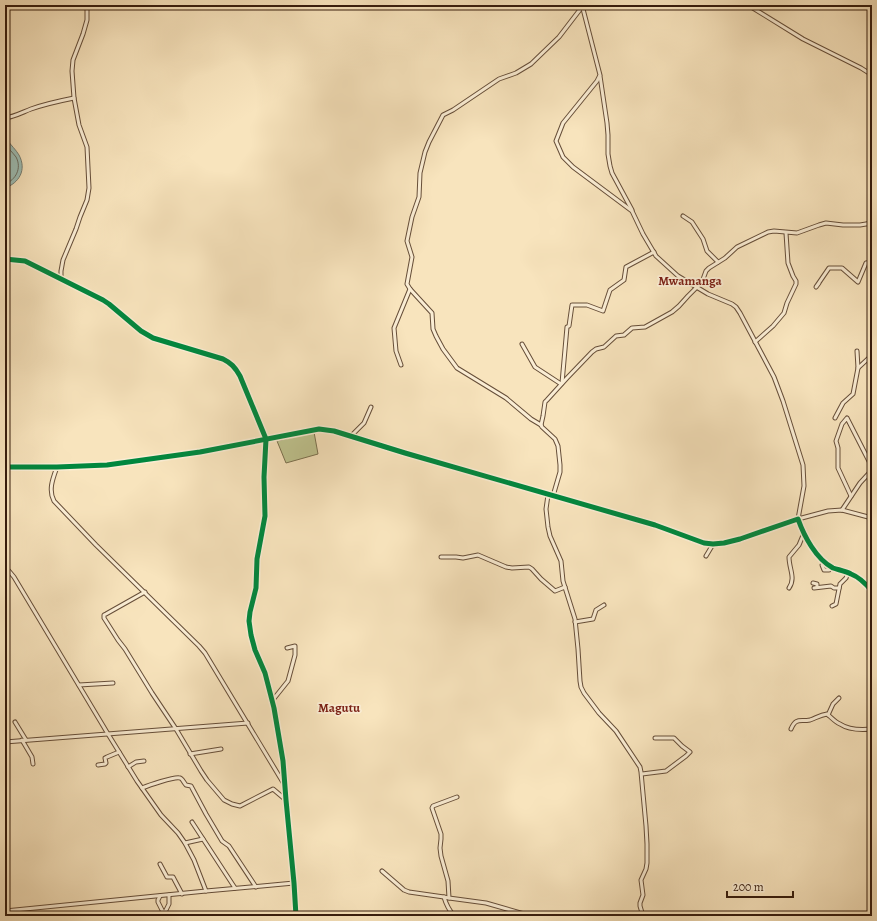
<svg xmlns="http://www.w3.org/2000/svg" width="877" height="921" font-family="Alegreya,serif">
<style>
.green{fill:#bfc48f;stroke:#7a704e}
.water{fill:#9dbeb5;stroke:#747d72}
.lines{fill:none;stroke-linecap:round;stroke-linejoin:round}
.shore{stroke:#6a6d61;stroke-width:1}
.minor-casing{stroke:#664e39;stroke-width:5}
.minor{stroke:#faedd4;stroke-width:3}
.cycleway-casing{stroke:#faedd4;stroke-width:8}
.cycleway{stroke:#00873e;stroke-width:5}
.labels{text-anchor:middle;stroke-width:3.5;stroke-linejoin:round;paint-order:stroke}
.quarter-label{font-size:13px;font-weight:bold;fill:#7a1f14;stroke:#faedd4}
</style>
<rect width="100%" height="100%" fill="#f8e4bd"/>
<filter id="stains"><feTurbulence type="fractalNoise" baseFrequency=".005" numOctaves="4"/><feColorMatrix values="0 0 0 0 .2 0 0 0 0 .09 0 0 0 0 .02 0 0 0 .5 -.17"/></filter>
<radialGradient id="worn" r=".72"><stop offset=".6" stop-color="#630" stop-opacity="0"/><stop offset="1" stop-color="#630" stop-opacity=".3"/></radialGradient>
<path class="green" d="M314 432 318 454 286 463 277 441Z"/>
<path class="water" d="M5 140H7C11 145 16 150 19 155 27 170 19 183 5 188Z"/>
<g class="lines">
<path class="shore" d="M5 144C8 148 13 153 16 157 22 168 16 180 5 184"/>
<g class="minor-casing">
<g id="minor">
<path d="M582 5 600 75 597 81 563 123 556 141 563 157 573 167 632 211 643 234 656 256 678 276 708 294 732 304 736 307 740 313 774 377 783 401 803 465 804 486 798 519 828 511 842 510 872 518"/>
<path d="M748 5 803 39 861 68 872 75"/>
<path d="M600 76 607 123 608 135V154L610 166 612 173 632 210"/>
<path d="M5 118C14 117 23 112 31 109 45 104 59 101 74 98"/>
<path d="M683 216 692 222 703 239 707 251 718 262"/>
<path d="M869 223 872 237"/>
<path d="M5 259 25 261 103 300 109 304 141 331 153 338 223 359C231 363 235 367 240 376L266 439 264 477 265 516 257 559 256 588 250 612 249 621 251 635 255 650 265 673 274 708 283 761 286 800 294 883 296 916"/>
<path d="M61 279V271L63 260 76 229 80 217 87 200 89 188 87 147 79 125 74 98 72 71 73 60 83 34 87 20V5"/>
<path d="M819 283 816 287 829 268H842L858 282 866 263 872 262"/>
<path d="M755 342 773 326 784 313 787 303 796 284V281L793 276 788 263 786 233"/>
<path d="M522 344 535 367 561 384"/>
<path d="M857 351 858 368"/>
<path d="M401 365 396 351 394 328 410 289"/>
<path d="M562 383 567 327 569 326 572 305H587L603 311 610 290 624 280 626 267 654 252"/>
<path d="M835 418 843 403 853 394 858 368 872 355"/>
<path d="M541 425 531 419 506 398 457 368 443 349 436 336 433 329 432 313 410 289 407 284 412 257 407 241 412 217 419 197 420 173 425 152 429 142 443 115 453 110 499 79 516 73 531 64 559 37 582 7"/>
<path d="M351 436 364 423 371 407"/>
<path d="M5 467H57L107 465 200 452 319 429 334 431 405 453 655 525 704 543 713 544 724 543 740 539 798 519C804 536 816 559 833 568 839 570 845 571 851 574 859 577 866 584 872 591"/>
<path d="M57 467C53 478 48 490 54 501L96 545 199 646 205 653 284 784"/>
<path d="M548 495 546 509 548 527 550 536 561 561 563 581 575 619 578 649 580 681 581 687 584 693 599 713 616 731 640 767 641 772 646 826 647 844V863L646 869 641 880 643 895 640 903V906L643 916"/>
<path d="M553 496 560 472V465L558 446 555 439 542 427 541 425 543 416 545 402 547 400 567 378 592 352 596 349 604 347 616 336 624 335 632 328 645 327 672 312 679 306 688 296 702 282 706 271 709 268 725 258 737 247 768 232 774 231 797 233 819 225 826 223 843 225H860L872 223"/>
<path d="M851 496 838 468V448L836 441 842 424 847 418 872 467"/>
<path d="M842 510 860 483 872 470"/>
<path d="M706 556 712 546 710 543"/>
<path d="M441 557H456L463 558 478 555 506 567 512 568 529 567 532 569 541 579 555 591 565 587"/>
<path d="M825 562 822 565 824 570H829"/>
<path d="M5 571H9L14 577 108 734 137 781 161 815 178 833 185 843 194 860 206 891"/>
<path d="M813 583 817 584V587"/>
<path d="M789 588C796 578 789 569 789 557L799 545 804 533"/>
<path d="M814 588 831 586 834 588H839"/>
<path d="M145 592 106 614 104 615V618L118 640 125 649 152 693 176 729 201 771 207 780 224 800 232 804 240 806 273 789 286 800"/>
<path d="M832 606 836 604 840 584 846 578 848 573"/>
<path d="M575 622 593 619 596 610 604 605"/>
<path d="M79 685 113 683"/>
<path d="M272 701 288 681 295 655V646L287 648"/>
<path d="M828 715 833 704 839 698"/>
<path d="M15 722 26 740"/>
<path d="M791 729C796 717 800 722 810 720 816 718 820 715 827 714 831 717 835 722 840 724 849 730 862 730 872 729"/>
<path d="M22 740 32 757 33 764"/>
<path d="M5 742C86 736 167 730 248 723"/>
<path d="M190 754 221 749"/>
<path d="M98 765 105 764 106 763 105 758 107 757 119 752"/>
<path d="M128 767 136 762 144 761"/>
<path d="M642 774 666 771 686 756 690 752 682 746 674 738H655"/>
<path d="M142 788C147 786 175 776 180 778 182 778 184 783 186 785L191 786 206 814 222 841 229 846 256 887"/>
<path d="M192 822 235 888"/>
<path d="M185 843 203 839"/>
<path d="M160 864 167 877H173L182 894"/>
<path d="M382 871 404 890 409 892 444 897 449 898 486 903 531 916"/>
<path d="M160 896 158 900V902L165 916"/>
<path d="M444 897C446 904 449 910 454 916"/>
<path d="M449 898 448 881 441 856 440 848 441 839V834L432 808 433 806 457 797"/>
<path d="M5 911 206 891 294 883"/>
<path d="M164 914 169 904V895"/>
</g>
</g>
<use href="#minor" class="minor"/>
<g class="cycleway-casing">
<g id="cycleway">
<path d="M5 259 25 261 103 300 109 304 141 331 153 338 223 359C231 363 235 367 240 376L266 439 264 477 265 516 257 559 256 588 250 612 249 621 251 635 255 650 265 673 274 708 283 761 286 800 294 883 296 916"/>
<path d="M5 467H57L107 465 200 452 319 429 334 431 405 453 655 525 704 543 713 544 724 543 740 539 798 519C804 536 816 559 833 568 839 570 845 571 851 574 859 577 866 584 872 591"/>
</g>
</g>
<use href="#cycleway" class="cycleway"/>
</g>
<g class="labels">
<g class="quarter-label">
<text x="690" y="285">Mwamanga</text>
<text x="339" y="712">Magutu</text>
</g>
</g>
<rect width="877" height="921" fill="none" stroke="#f8e4bd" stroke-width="20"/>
<rect x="6" y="6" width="865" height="909" fill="none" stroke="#361c0d" stroke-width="2"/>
<rect x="10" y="10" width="857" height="901" fill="none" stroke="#361c0d"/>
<path d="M727 891v6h66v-6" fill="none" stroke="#361c0d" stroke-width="2"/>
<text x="733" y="891" font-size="12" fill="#361c0d" stroke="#faedd4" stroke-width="3" paint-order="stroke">200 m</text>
<rect width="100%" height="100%" filter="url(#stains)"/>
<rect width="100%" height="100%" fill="url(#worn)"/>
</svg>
